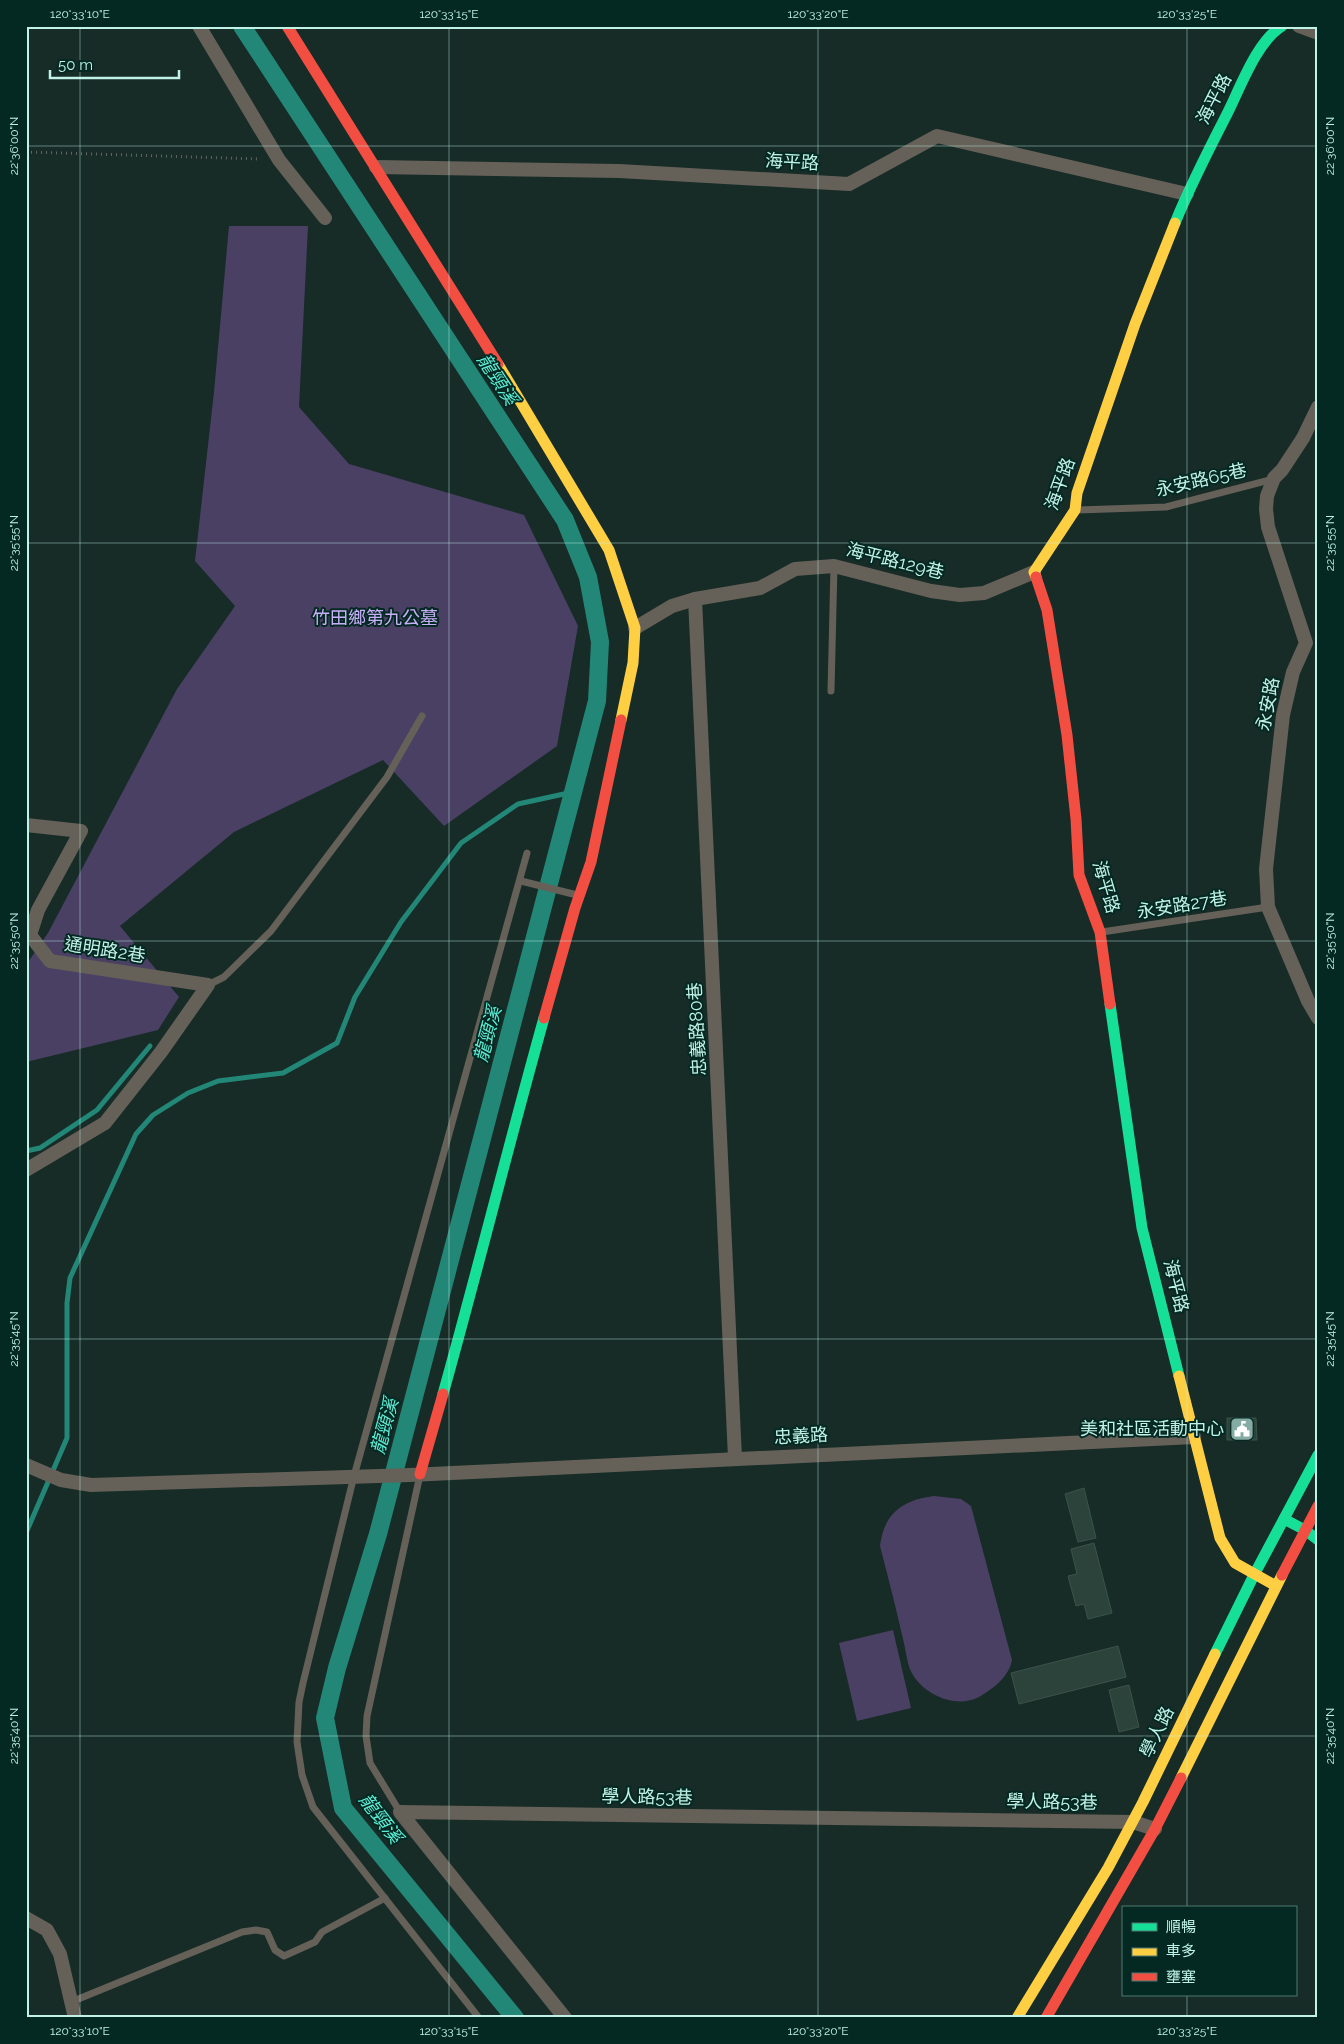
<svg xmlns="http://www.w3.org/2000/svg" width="1344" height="2044" font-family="Raleway,'Noto Sans TC',sans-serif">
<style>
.green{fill:#4a4064}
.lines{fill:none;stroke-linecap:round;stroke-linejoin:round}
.stream{stroke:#228777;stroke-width:5}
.canal{stroke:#228777;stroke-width:18}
.building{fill:#2c433c;stroke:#3a544a}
.path{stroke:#636660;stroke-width:3;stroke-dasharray:1 4;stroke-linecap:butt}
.lane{stroke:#656058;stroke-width:7}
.street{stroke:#656058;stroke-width:14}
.fast{stroke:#16e098;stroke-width:11}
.slow{stroke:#ffcf43;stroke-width:11}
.jam{stroke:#f24e42;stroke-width:11}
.ticks{fill:none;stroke:#c0f2e7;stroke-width:1;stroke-opacity:0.45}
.labels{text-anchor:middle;stroke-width:4;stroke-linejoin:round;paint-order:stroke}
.street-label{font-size:18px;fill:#c0f2e7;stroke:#042923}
.park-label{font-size:18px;fill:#c8b0f8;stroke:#042923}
.poi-label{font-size:18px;fill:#c0f2e7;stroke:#042923;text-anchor:end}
.water-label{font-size:19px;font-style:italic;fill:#5eedd4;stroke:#042923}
.neatline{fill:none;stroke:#c0f2e7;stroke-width:2}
.ticks-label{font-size:12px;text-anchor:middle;fill:#c0f2e7}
</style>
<rect width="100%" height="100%" fill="#172b27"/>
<g class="green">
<path d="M229 226H308L299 407 349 464 524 515 578 626 557 746 444 826 383 760 234 832 120 926 179 997 158 1030 26 1062V965L48 933 177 689 235 606 195 561 214 392Z"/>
<path d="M934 1496 961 1499 971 1506 1012 1660C1009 1677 992 1690 977 1698 955 1708 925 1695 913 1675 907 1666 906 1650 903 1639 896 1608 888 1577 880 1546 884 1513 903 1500 934 1496Z"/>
<path d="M893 1630 911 1708 857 1721 839 1643Z"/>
</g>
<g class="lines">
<g class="stream">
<path d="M26 1151 40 1148 97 1110 150 1046"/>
<path d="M26 1533 67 1438V1303L70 1278 136 1134 153 1115 188 1093 218 1081 283 1073 337 1043 355 997 401 922 461 843 518 804 573 792"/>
</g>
<path class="canal" d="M242 26 565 520 588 577 600 642 597 701 378 1534 337 1668 325 1718 343 1808 515 2018"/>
</g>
<g class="building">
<path d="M1227 1418H1256L1257 1440H1227Z"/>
<path d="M1084 1488 1096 1538 1078 1542 1065 1494Z"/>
<path d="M1094 1543 1112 1613 1088 1619 1084 1604 1076 1606 1068 1576 1077 1574 1071 1549Z"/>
<path d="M1118 1646 1126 1677 1019 1704 1011 1673Z"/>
<path d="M1129 1685 1139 1727 1119 1732 1109 1690Z"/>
</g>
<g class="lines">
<path class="path" d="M26 152 261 159"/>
<g class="lane">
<path d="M1078 510 1166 507 1273 479"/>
<path d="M831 691 834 566"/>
<path d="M521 881 577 895"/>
<path d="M1102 932 1268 907"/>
<path d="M208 985 224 977 271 931 387 777 422 716"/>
<path d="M400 1812 370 1763 366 1736 367 1716 420 1475"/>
<path d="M71 2002 242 1932 256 1930 267 1932 275 1950 284 1956 315 1942 322 1932 385 1898"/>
<path d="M479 2018 313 1807 302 1775 297 1742 299 1702 303 1683 354 1476 527 853"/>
</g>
<g class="street">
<path d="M199 26 279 160 325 218"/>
<path d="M1299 26 1318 33"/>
<path d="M376 167 619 171 849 184 937 136 1187 194"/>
<path d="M1318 407 1303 438 1282 470 1274 478 1267 496 1266 509 1268 527 1306 643 1293 672 1283 715 1266 869 1268 907 1308 1001 1318 1018"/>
<path d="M695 599 735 1458"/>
<path d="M635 628 672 606 695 599 760 588 795 569 834 566 931 591 960 595 984 593 1034 572"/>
<path d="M26 825 81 831 38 910 30 935 50 961 208 985 161 1052 105 1123 26 1170"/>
<path d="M26 1465 61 1480 91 1485 410 1475 1194 1437"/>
<path d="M26 1918 47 1930 60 1954 75 2018"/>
<path d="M565 2018 400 1812 1133 1822 1155 1829"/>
</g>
<g class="fast">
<path d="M1175 223C1190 186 1208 151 1226 116 1240 89 1256 42 1282 26"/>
<path d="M1110 1004 1142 1228 1179 1376"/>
<path d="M443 1394C478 1269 509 1143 544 1018"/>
<path d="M1284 1519 1305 1530 1318 1540"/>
<path d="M1215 1654 1254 1575 1318 1455"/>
</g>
<g class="slow">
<path d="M498 364 609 550 635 628 633 663 621 720"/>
<path d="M1036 577 1034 572 1075 510 1077 493 1135 324 1175 223"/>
<path d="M1179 1376 1220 1538 1235 1563 1276 1586"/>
<path d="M1181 1778 1282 1575"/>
<path d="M1017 2018 1108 1868 1143 1802 1215 1654"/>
</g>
<g class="jam">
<path d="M287 26 498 364"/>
<path d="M1036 577 1047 610 1067 735 1076 819 1079 875 1100 932 1110 1004"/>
<path d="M544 1018 575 908 591 862 621 720"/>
<path d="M420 1474 443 1394"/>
<path d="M1282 1575 1318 1506"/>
<path d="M1046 2018 1155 1829 1181 1778"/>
</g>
</g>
<path class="ticks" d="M80 26V2018M449 26V2018M818 26V2018M1187 26V1908M26 146H1318M26 543H1318M26 941H1318M26 1339H1318M26 1736H1318M1187 1995V2018"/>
<defs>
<g id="civic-square" transform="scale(1.25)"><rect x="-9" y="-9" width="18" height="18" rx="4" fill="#85aca4" stroke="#042923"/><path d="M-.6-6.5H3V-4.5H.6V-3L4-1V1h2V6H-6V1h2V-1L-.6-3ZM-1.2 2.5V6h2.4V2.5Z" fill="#fff"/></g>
</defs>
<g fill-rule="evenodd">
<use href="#civic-square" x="1242" y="1429"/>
</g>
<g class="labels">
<g class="street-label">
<text transform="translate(1214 99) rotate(-63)" y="6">海平路</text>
<text transform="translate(792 162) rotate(3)" y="6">海平路</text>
<text transform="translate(1201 480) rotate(-13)" y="6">永安路65巷</text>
<text transform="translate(1060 484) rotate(-70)" y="6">海平路</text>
<text transform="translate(895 561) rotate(14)" y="6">海平路129巷</text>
<text transform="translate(1268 704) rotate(-79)" y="6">永安路</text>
<text transform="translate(1106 887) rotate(74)" y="6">海平路</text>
<text transform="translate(1182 905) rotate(-9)" y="6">永安路27巷</text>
<text transform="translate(105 950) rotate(9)" y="6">通明路2巷</text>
<text transform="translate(697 1029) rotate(-93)" y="6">忠義路80巷</text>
<text transform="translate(1176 1286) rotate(76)" y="6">海平路</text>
<text transform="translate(801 1436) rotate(-3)" y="6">忠義路</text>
<text transform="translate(1157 1732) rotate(-64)" y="6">學人路</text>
<text transform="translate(647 1797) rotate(1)" y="6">學人路53巷</text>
<text transform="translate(1052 1802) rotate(1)" y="6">學人路53巷</text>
</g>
<g class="park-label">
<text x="375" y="624">竹田鄉第九公墓</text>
</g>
<g class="poi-label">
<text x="1224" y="1435">美和社區活動中心</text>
</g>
<g class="water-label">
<text transform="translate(498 379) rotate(57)" y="7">龍頸溪</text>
<text transform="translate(487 1034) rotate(-75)" y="7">龍頸溪</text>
<text transform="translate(384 1426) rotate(-75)" y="7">龍頸溪</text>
<text transform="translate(381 1818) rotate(53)" y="7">龍頸溪</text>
</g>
</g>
<rect width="1344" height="2044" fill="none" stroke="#042923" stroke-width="55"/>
<rect x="1122" y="1906" width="175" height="90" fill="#042923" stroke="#4f7971"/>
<rect x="1132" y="1923" width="25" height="8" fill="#16e098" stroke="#4f7971"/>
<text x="1166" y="1932" font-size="15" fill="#c0f2e7">順暢</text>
<rect x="1132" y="1948" width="25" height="8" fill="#ffcf43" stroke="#4f7971"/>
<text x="1166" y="1956" font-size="15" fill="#c0f2e7">車多</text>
<rect x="1132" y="1973" width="25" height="8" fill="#f24e42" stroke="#4f7971"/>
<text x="1166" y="1982" font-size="15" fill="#c0f2e7">壅塞</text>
<path d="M50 70v8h129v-8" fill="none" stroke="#c0f2e7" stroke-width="2.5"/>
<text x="58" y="70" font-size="15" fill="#c0f2e7" stroke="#042923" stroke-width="4" paint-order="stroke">50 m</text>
<rect x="28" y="28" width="1288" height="1988" class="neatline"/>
<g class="ticks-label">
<text x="80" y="18">120°33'10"E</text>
<text x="449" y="18">120°33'15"E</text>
<text x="818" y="18">120°33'20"E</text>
<text x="1187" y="18">120°33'25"E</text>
<text transform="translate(14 146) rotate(-90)" y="4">22°36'00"N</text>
<text transform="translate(1330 146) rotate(-90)" y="4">22°36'00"N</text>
<text transform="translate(14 543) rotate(-90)" y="4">22°35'55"N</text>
<text transform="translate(1330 543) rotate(-90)" y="4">22°35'55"N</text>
<text transform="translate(14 941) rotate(-90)" y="4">22°35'50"N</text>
<text transform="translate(1330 941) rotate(-90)" y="4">22°35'50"N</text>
<text transform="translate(14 1339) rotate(-90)" y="4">22°35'45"N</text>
<text transform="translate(1330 1339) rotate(-90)" y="4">22°35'45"N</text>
<text transform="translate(14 1736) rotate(-90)" y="4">22°35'40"N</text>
<text transform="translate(1330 1736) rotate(-90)" y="4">22°35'40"N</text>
<text x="80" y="2035">120°33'10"E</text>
<text x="449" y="2035">120°33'15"E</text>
<text x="818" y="2035">120°33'20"E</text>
<text x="1187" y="2035">120°33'25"E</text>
</g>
</svg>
